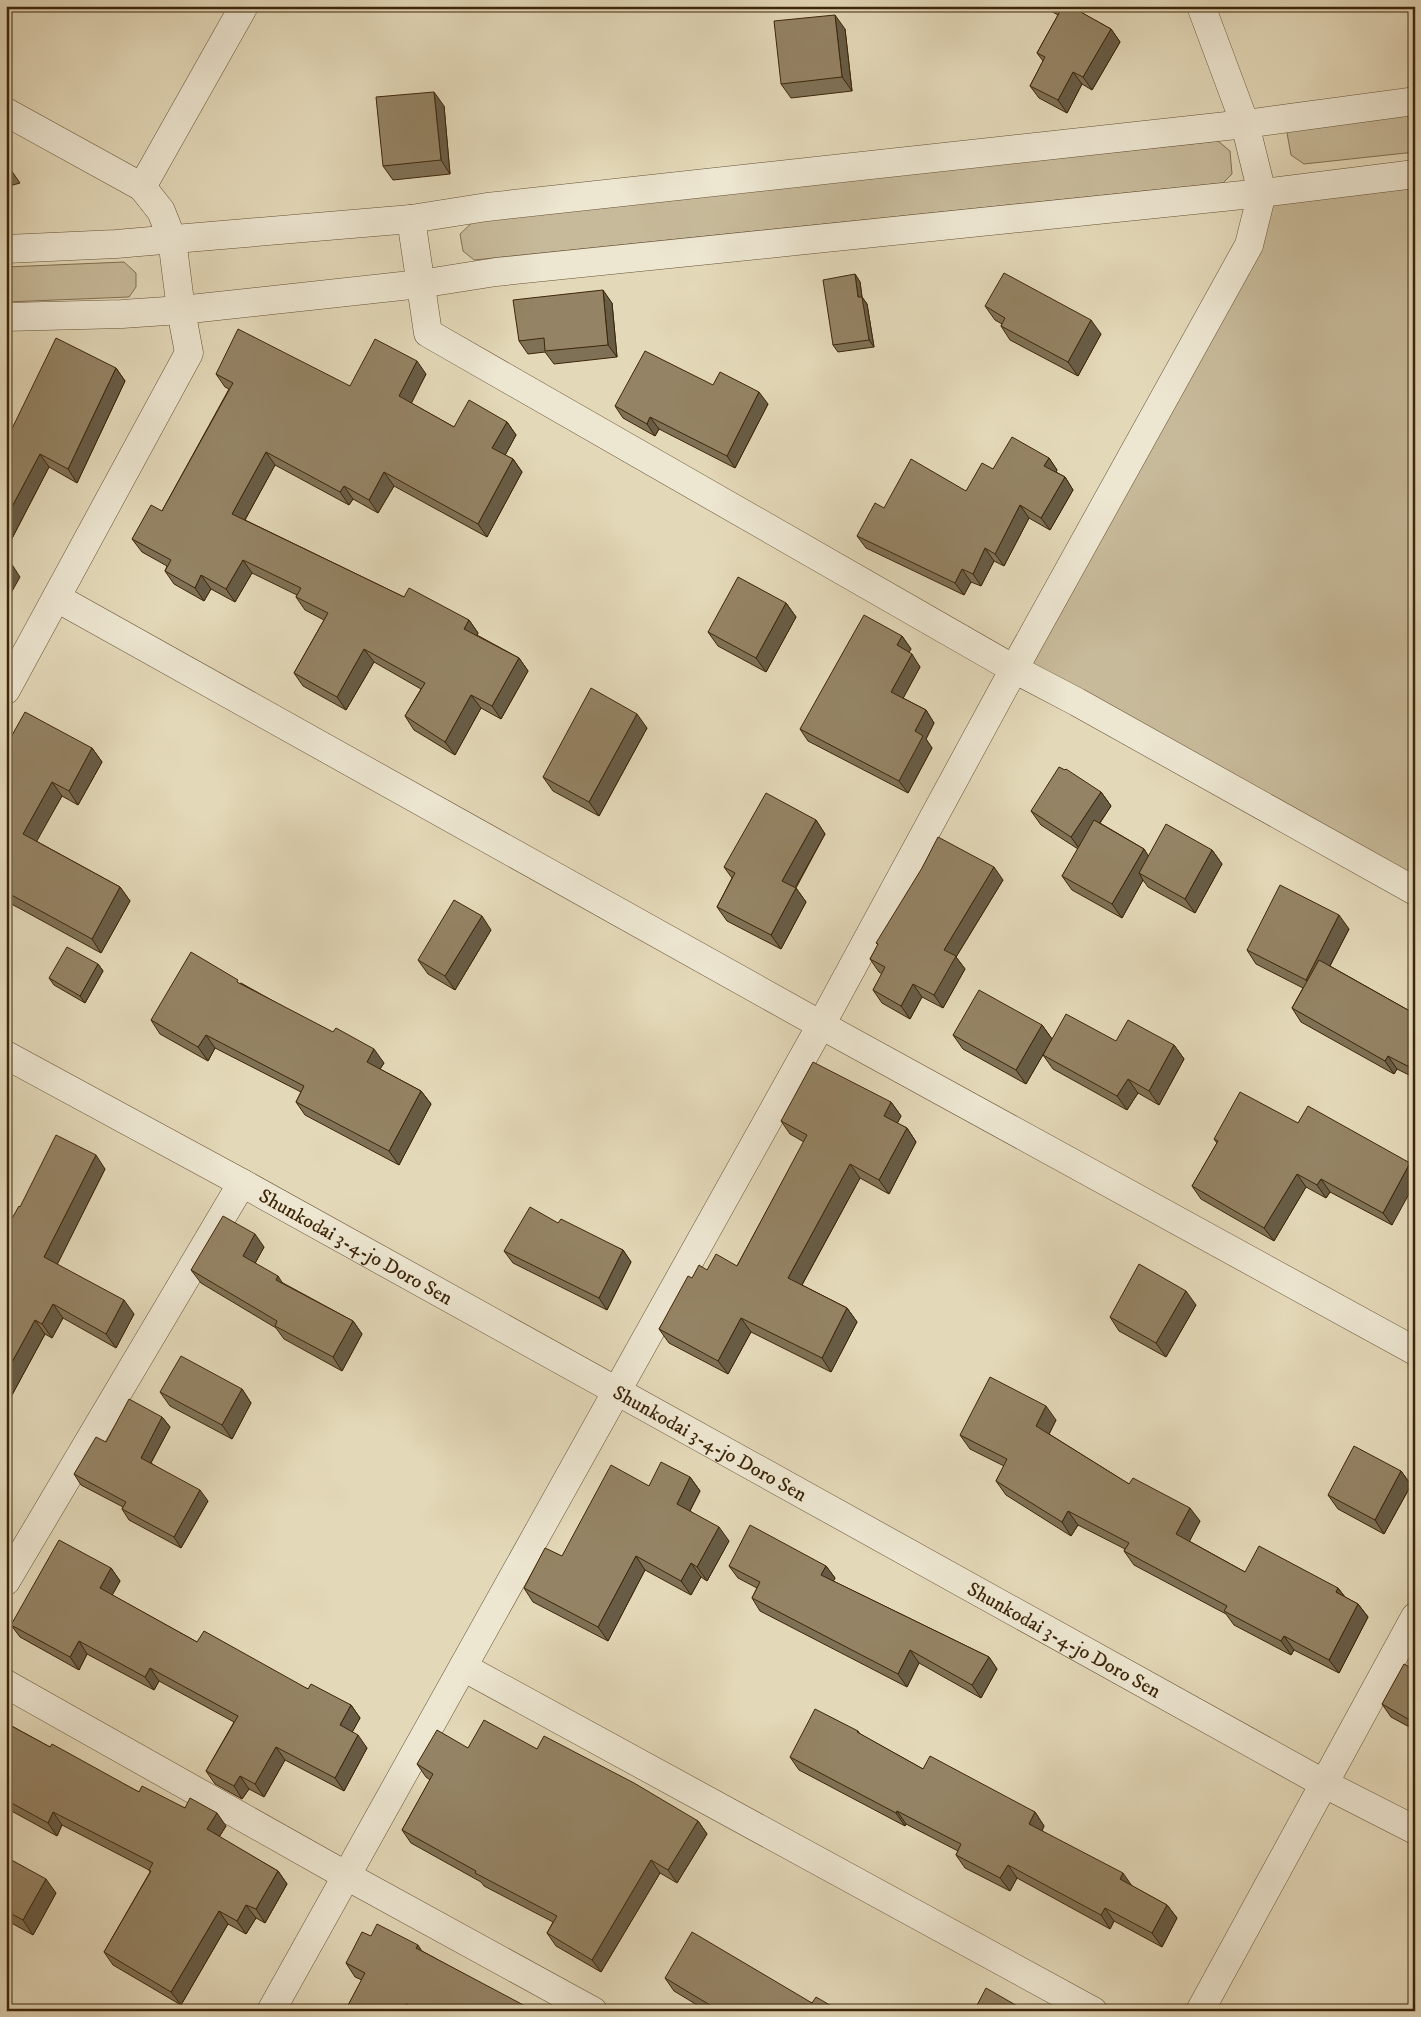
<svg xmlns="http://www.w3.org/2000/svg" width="1421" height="2017" font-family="'IM FELL DW Pica',serif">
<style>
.green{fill:#c7ba9a;stroke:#827052}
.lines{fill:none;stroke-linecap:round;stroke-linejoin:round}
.street-casing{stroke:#675235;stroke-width:29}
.street{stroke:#ede6d1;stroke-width:28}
.wall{fill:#7f7156;stroke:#3e2609}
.shaded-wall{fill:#685c46;stroke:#3e2609}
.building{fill:#948364;stroke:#3e2609}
.labels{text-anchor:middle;stroke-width:4.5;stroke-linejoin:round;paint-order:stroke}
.street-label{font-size:20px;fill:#3e2609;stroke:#ede6d1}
</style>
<rect width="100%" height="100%" fill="#e3d8b8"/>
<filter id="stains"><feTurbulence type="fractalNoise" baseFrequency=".004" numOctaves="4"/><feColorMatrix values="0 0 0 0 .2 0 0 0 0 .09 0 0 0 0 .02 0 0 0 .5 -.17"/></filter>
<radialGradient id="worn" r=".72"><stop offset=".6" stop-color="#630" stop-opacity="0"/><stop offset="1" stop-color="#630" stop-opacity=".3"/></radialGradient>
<g class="green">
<path d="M1415 108V152L1304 164 1291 155 1287 133 1297 120Z"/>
<path d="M1218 141 1230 151 1232 174 1223 183 474 260 463 251 460 234 475 220Z"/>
<path d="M1415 174V891L1014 669 1262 193Z"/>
<path d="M124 262 136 273V287L129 297 6 302V267Z"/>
</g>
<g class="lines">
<g class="street-casing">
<g id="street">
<path d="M6 112 142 187 161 211 172 239 181 310 189 353 6 690"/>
<path d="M142 187 244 6"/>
<path d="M411 219 428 333 1014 669 1077 702 1415 891"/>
<path d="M6 249 116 244 411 219 487 207 1245 124 1415 101"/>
<path d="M6 317 122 314 181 310 420 284 496 272 1262 193 1415 174"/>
<path d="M57 598 821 1025 1415 1351"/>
<path id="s1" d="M6 1055 242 1183 1323 1783 1415 1830"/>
<path d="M6 1581 242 1183"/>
<path d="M463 1667 1093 2011"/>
<path d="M6 1684 345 1875 593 2011"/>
<path d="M271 2011 821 1025 1014 669 1249 245 1262 193 1245 124 1201 6"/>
<path d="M1200 2011 1415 1617"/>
</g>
</g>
<use href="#street" class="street"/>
</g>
<g class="wall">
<path d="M1042 6H1074L1073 8 1111 29 1120 42 1092 90 1082 84 1067 113 1039 98 1030 86 1043 61 1037 53 1058 15Z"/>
<path d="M845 29 852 91 791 98 781 84Z"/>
<path d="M444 106 450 174 393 180 383 166Z"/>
<path d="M6 168 11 170 20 183 6 187Z"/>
<path d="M855 274 860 282 862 297 867 304 874 347 838 352 833 345Z"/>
<path d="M612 303 617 357 554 364 545 352 528 354 519 341Z"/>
<path d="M985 306 1101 334 1078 376 1010 340 1001 326 1002 324 995 320Z"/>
<path d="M116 368 125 381 77 483 49 467 6 550V441Z"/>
<path d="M216 374 350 386 426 374 411 403 454 427 507 422 516 435 505 455 513 459 522 472 487 537 394 486 378 513 353 499 349 505 275 465 245 520 404 597 469 620 478 633 477 635 519 658 528 671 501 719 481 708 455 755 414 730 405 716 421 689 374 662 346 710 303 686 294 673 324 620 305 610 296 597 297 595 252 573 235 602 211 589 204 601 174 584 165 571 167 566 142 552 132 539 162 511 229 389 225 387Z"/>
<path d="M768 404 735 468 659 429 655 436 623 418 615 406Z"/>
<path d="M1049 458 1057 470 1056 472 1065 477 1073 490 1050 530 1029 518 1004 566 994 561 981 586 971 582 964 595 866 548 857 536 884 508 966 491 993 469Z"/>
<path d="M786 603 796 617 766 672 718 646 708 632Z"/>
<path d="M902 636 911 649 909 652 920 667 903 698 926 710 934 723 926 739 932 748 908 793 808 741 800 729Z"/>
<path d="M647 728 599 816 553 791 543 777Z"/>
<path d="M6 746 92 748 102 762 78 805 62 796 36 841 120 887 130 901 101 953 6 901Z"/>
<path d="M1101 792 1111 806 1100 823 1144 849 1148 856 1212 850 1222 864 1195 913 1148 887 1143 880 1122 918 1072 890 1062 876 1078 849 1041 825 1031 811Z"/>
<path d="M816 820 825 834 796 888 806 902 781 949 727 921 717 907 732 878 724 867Z"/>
<path d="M1003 880 956 957 965 969 943 1008 922 997 910 1019 882 1003 873 990 882 974 879 972 870 959 878 945 876 943Z"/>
<path d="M1349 929 1330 966 1415 1014V1078L1397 1069 1394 1074 1301 1022 1292 1008 1303 988 1256 964 1247 950Z"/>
<path d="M491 930 455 990 428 974 418 960Z"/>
<path d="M98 964 103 971 85 1003 54 985 49 978Z"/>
<path d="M241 983 384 1063 380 1069 421 1091 431 1104 399 1165 305 1115 296 1102 301 1092 215 1048 208 1061 160 1034 151 1020Z"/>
<path d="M1042 1025 1052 1039 1026 1084 963 1049 953 1035Z"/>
<path d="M1116 1041 1174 1045 1184 1059 1159 1105 1138 1093 1127 1110 1053 1069 1043 1055Z"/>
<path d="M891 1102 901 1116 897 1123 907 1128 916 1142 889 1194 860 1178 802 1285 847 1308 857 1322 831 1372 751 1332 728 1374 669 1343 659 1329 692 1278 707 1270 737 1266 804 1142 790 1134 781 1121Z"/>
<path d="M1298 1123 1410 1163 1392 1225 1330 1192 1326 1198 1306 1187 1274 1241 1201 1199 1192 1186 1217 1143 1214 1139Z"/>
<path d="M105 1169 57 1264 134 1314 116 1348 63 1318 52 1338 45 1334 6 1406V1229L20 1207Z"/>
<path d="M558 1223 623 1250 631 1262 607 1310 513 1263 504 1251Z"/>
<path d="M264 1247 255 1263 283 1283 353 1321 362 1334 342 1371 284 1339 276 1328 201 1283 191 1270Z"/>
<path d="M1196 1305 1166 1357 1119 1331 1110 1317Z"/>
<path d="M242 1389 251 1403 232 1439 170 1406 160 1392Z"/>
<path d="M162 1417 170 1427 151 1463 208 1501 181 1548 129 1520 122 1509 123 1507 81 1485 74 1474 106 1442Z"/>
<path d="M1056 1420 1049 1434 1129 1484 1200 1521 1189 1541 1245 1572 1338 1588 1345 1597 1358 1604 1368 1617 1339 1673 1294 1650 1291 1655 1234 1625 1226 1614 1134 1565 1124 1551 1125 1549 1078 1525 1071 1536 1006 1495 996 1481 1004 1466 970 1449 960 1435Z"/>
<path d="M1401 1471 1411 1485 1384 1534 1338 1509 1328 1495Z"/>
<path d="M690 1477 700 1491 690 1511 729 1541 707 1581 701 1577 691 1595 645 1570 608 1641 533 1602 524 1588 649 1486Z"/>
<path d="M729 1566H826L835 1578 833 1581 989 1657 997 1669 981 1698 919 1663 907 1687 760 1611 752 1598 757 1588 738 1578Z"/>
<path d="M111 1568 120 1581 112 1595 197 1642 308 1689 351 1705 360 1718 352 1732 367 1748 344 1791 285 1760 264 1797 249 1789 242 1799 215 1784 206 1771 234 1722 159 1681 154 1690 87 1654 79 1670 20 1637 11 1625Z"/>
<path d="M1415 1670V1730L1391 1717 1382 1704Z"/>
<path d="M6 1723 50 1747 139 1792 185 1808 226 1826 219 1837 278 1871 287 1884 265 1923 256 1918 246 1934 228 1924 181 2005 113 1965 104 1952 150 1872 149 1870 62 1825 57 1836 6 1808Z"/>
<path d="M858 1731 860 1734 923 1769 1035 1812 1044 1826 1042 1831 1132 1886 1167 1905 1177 1918 1162 1947 1114 1921 1110 1929 1017 1878 1010 1891 965 1868 956 1855 958 1851 906 1824 905 1826 799 1770 790 1757Z"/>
<path d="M468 1748 537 1749 698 1821 707 1834 677 1883 660 1873 601 1972 556 1946 547 1933 553 1922 484 1886 481 1882 411 1843 402 1830 430 1780 426 1777 417 1764Z"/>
<path d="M6 1857 56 1893 33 1935 6 1920Z"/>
<path d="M371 1936 422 1951 531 2011H345L362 1980 355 1977 346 1963Z"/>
<path d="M665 1978 812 2003 840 2011H707L674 1991Z"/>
</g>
<g class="shaded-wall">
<path d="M835 15 845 29 852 91 842 77Z"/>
<path d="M1111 29 1120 42 1092 90 1083 77Z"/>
<path d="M1073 72 1082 84 1067 113 1058 100Z"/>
<path d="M434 92 444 106 450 174 441 160Z"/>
<path d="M855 274 860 282 862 297 867 304 874 347 869 340 858 297Z"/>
<path d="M603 290 612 303 617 357 608 345Z"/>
<path d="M1091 320 1101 334 1078 376 1068 362Z"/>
<path d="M417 361 426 374 408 410 399 396Z"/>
<path d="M116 368 125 381 77 483 68 469Z"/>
<path d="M759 392 768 404 735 468 727 456Z"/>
<path d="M650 417 659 429 655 436 647 424Z"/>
<path d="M507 422 516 435 502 461 492 448Z"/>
<path d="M266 452 275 465 241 527 232 514Z"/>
<path d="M40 454 49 467 6 550V518Z"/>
<path d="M1049 458 1057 470 1053 478 1044 466Z"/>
<path d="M513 459 522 472 487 537 478 524Z"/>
<path d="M384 472 394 486 378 513 369 500Z"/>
<path d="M1065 477 1073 490 1050 530 1041 518Z"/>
<path d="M344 486 353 499 349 505 340 492Z"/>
<path d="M1020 505 1029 518 1004 566 995 554Z"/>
<path d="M985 548 994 561 981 586 973 574Z"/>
<path d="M243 560 252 573 235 602 226 589Z"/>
<path d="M11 563 20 577 6 602V571Z"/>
<path d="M962 569 971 582 964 595 955 583Z"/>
<path d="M201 575 211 589 204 601 195 588Z"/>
<path d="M786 603 796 617 766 672 756 658Z"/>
<path d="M469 620 478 633 473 642 464 629Z"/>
<path d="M902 636 911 649 905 658 897 645Z"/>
<path d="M364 649 374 662 346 710 337 697Z"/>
<path d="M912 654 920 667 900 704 891 692Z"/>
<path d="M519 658 528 671 501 719 492 706Z"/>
<path d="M471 695 481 708 455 755 445 742Z"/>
<path d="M926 710 934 723 926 739 932 748 908 793 899 781 915 731Z"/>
<path d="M637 714 647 728 599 816 589 802Z"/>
<path d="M92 748 102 762 78 805 69 791Z"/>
<path d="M52 782 62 796 33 848 23 834Z"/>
<path d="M1101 792 1111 806 1081 851 1071 837Z"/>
<path d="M816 820 825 834 791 895 782 881Z"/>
<path d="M1144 849 1153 863 1139 873 1143 880 1122 918 1112 904Z"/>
<path d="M1212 850 1222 864 1195 913 1185 899Z"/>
<path d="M994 867 1003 880 956 957 965 969 943 1008 934 995 944 950Z"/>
<path d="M120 887 130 901 101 953 92 939Z"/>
<path d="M796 888 806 902 781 949 771 935Z"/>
<path d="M1339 915 1349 929 1315 994 1306 980Z"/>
<path d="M482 916 491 930 455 990 445 976Z"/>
<path d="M98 964 103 971 85 1003 80 996Z"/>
<path d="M913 984 922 997 910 1019 901 1006Z"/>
<path d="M1042 1025 1052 1039 1026 1084 1016 1070Z"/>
<path d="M206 1035 215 1048 208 1061 198 1047Z"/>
<path d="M1174 1045 1184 1059 1159 1105 1149 1091Z"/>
<path d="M374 1049 384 1063 376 1075 367 1062Z"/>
<path d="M1388 1056 1397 1069 1394 1074 1385 1061Z"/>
<path d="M1128 1079 1138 1093 1127 1110 1117 1096Z"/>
<path d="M421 1091 431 1104 399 1165 389 1151Z"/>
<path d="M891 1102 901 1116 894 1130 884 1116Z"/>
<path d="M907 1128 916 1142 889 1194 879 1180Z"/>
<path d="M96 1155 105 1169 54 1271 44 1257Z"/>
<path d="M1410 1163 1415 1170V1183L1392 1225 1383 1213Z"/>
<path d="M850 1164 860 1178 798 1292 788 1278Z"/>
<path d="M1297 1174 1306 1187 1274 1241 1264 1228Z"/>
<path d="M1321 1179 1330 1192 1326 1198 1317 1185Z"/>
<path d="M255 1234 264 1247 252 1269 243 1256Z"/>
<path d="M623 1250 631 1262 607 1310 599 1298Z"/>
<path d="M278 1276 287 1290 276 1280Z"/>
<path d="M1186 1291 1196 1305 1166 1357 1156 1343Z"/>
<path d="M124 1300 134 1314 116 1348 106 1334Z"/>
<path d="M53 1304 63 1318 52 1338 42 1324Z"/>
<path d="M847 1308 857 1322 831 1372 822 1358Z"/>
<path d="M741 1318 751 1332 728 1374 718 1361Z"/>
<path d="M35 1320 45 1334 6 1406V1373Z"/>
<path d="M353 1321 362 1334 342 1371 333 1357Z"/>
<path d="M242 1389 251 1403 232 1439 222 1425Z"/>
<path d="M1046 1406 1056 1420 1046 1440 1036 1426Z"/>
<path d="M162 1417 170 1427 148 1468 141 1458Z"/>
<path d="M1401 1471 1411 1485 1384 1534 1375 1520Z"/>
<path d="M690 1477 700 1491 686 1518 677 1504Z"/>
<path d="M200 1490 208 1501 181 1548 174 1537Z"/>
<path d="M1190 1508 1200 1521 1186 1548 1176 1534Z"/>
<path d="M1068 1511 1078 1525 1071 1536 1062 1522Z"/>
<path d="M719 1527 729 1541 707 1581 697 1567Z"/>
<path d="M636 1556 645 1570 608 1641 598 1627Z"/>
<path d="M691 1563 701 1577 691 1595 681 1581Z"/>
<path d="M826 1566 835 1578 830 1588 821 1575Z"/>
<path d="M111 1568 120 1581 109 1601 100 1588Z"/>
<path d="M1338 1588 1348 1601 1336 1592Z"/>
<path d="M1358 1604 1368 1617 1339 1673 1329 1660Z"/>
<path d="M1284 1636 1294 1650 1291 1655 1281 1641Z"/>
<path d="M79 1641 87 1654 79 1670 70 1657Z"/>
<path d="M910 1650 919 1663 907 1687 898 1674Z"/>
<path d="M989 1657 997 1669 981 1698 972 1685Z"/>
<path d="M150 1668 159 1681 154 1690 145 1677Z"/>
<path d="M351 1705 360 1718 349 1738 340 1725Z"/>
<path d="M358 1735 367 1748 344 1791 335 1778Z"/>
<path d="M276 1747 285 1760 264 1797 255 1784Z"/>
<path d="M240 1776 249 1789 242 1799 234 1786Z"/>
<path d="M897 1811 906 1824 905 1826 896 1813Z"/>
<path d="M53 1812 62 1825 57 1836 48 1823Z"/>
<path d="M1035 1812 1044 1826 1039 1837 1029 1824Z"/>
<path d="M217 1813 226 1826 216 1842 207 1829Z"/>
<path d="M698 1821 707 1834 677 1883 668 1870Z"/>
<path d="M651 1860 660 1873 601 1972 592 1960Z"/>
<path d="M1008 1865 1017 1878 1010 1891 1000 1878Z"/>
<path d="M278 1871 287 1884 265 1923 256 1909Z"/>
<path d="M1123 1873 1132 1886 1120 1879Z"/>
<path d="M46 1879 56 1893 33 1935 23 1920Z"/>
<path d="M246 1905 256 1918 246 1934 237 1921Z"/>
<path d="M1167 1905 1177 1918 1162 1947 1152 1933Z"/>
<path d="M1105 1908 1114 1921 1110 1929 1101 1915Z"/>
<path d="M219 1911 228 1924 181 2005 171 1992Z"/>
<path d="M418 1945 427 1959 416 1948Z"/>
<path d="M406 2004 410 2011H402Z"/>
</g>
<g class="building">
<path d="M1050 6H1063L1060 12Z"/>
<path d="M1063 6H1070L1111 29 1083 77 1073 72 1058 100 1030 86 1045 57 1037 53Z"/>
<path d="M835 15 842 77 781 84 774 21Z"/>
<path d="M434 92 441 160 383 166 376 97Z"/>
<path d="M6 168 11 170 6 172Z"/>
<path d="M1004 273 1091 320 1068 362 1001 326 1005 318 985 306Z"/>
<path d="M855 274 858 297H862L869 340 833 345 823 280Z"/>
<path d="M603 290 608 345 545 351 544 338 519 341 513 300Z"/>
<path d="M238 329 350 386 375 339 417 361 399 396 454 427 469 400 507 422 492 448 513 459 478 524 384 472 369 500 344 486 340 492 266 452 232 514 404 597 409 588 469 620 464 629 519 658 492 706 471 695 445 742 405 716 425 683 364 649 337 697 294 673 328 613 296 597 301 588 243 560 226 589 201 575 195 588 165 571 171 560 132 539 151 505 162 511 233 383 216 374Z"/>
<path d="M56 338 116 368 68 469 40 454 6 518V441Z"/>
<path d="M645 351 713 385 720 372 759 392 727 456 650 417 647 424 615 406Z"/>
<path d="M1012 437 1049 458 1044 466 1065 477 1041 518 1020 505 995 554 985 548 973 574 962 569 955 583 857 536 875 503 884 508 911 459 966 491 982 463 993 469Z"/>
<path d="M6 561 11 563 6 571Z"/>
<path d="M738 577 786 603 756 658 708 632Z"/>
<path d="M864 615 902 636 897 645 912 654 891 692 926 710 915 731 923 736 899 781 800 729Z"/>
<path d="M591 688 637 714 589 802 543 777Z"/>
<path d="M25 712 92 748 69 791 52 782 23 834 120 887 92 939 6 892V746Z"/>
<path d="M1059 767 1065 770 1066 769 1101 792 1071 837 1031 811Z"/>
<path d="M766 793 816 820 782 881 796 888 771 935 717 907 735 873 724 867Z"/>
<path d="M1094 820 1144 849 1112 904 1062 876Z"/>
<path d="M1166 824 1212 850 1185 899 1139 873Z"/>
<path d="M938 837 994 867 944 950 956 956 934 995 913 984 901 1006 873 990 885 967 870 959 878 944 876 943 922 868Z"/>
<path d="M1280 885 1339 915 1306 980 1247 950Z"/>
<path d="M454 900 482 916 445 976 418 960Z"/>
<path d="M67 947 98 964 80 996 49 978Z"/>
<path d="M191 952 238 980 237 982 333 1032 336 1028 374 1049 367 1062 421 1091 389 1151 296 1102 304 1086 206 1035 198 1047 151 1020Z"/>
<path d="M1319 960 1415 1014V1070L1388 1056 1385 1061 1292 1008Z"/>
<path d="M979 990 1042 1025 1016 1070 953 1035Z"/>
<path d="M1066 1014 1116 1041 1128 1020 1174 1045 1149 1091 1128 1079 1117 1096 1043 1055Z"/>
<path d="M813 1062 891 1102 884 1116 907 1128 879 1180 850 1164 788 1278 847 1308 822 1358 741 1318 718 1361 659 1329 688 1276 692 1278 699 1265 707 1270 716 1254 737 1266 807 1135 781 1121Z"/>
<path d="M1240 1092 1298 1123 1308 1106 1410 1163 1383 1213 1321 1179 1317 1185 1297 1174 1264 1228 1192 1186 1218 1141 1214 1139Z"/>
<path d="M56 1135 96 1155 44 1257 124 1300 106 1334 53 1304 42 1324 35 1320 6 1373V1229L19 1206 20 1207Z"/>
<path d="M530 1207 558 1223 561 1219 623 1250 599 1298 504 1251Z"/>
<path d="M223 1216 255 1234 243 1256 278 1276 276 1280 353 1321 333 1357 275 1326 277 1321 191 1270Z"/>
<path d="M1139 1264 1186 1291 1156 1343 1110 1317Z"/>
<path d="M181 1356 242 1389 222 1425 160 1392Z"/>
<path d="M990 1377 1046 1406 1036 1426 1129 1484 1133 1478 1190 1508 1176 1534 1245 1572 1259 1546 1338 1588 1336 1592 1358 1604 1329 1660 1284 1636 1281 1641 1224 1611 1227 1606 1124 1551 1129 1543 1068 1511 1062 1522 996 1481 1007 1459 960 1435Z"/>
<path d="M129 1399 162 1417 141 1458 200 1490 174 1537 122 1509 126 1502 74 1474 96 1437 106 1442Z"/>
<path d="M1354 1446 1401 1471 1375 1520 1328 1495Z"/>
<path d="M661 1462 690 1477 677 1504 719 1527 697 1567 691 1563 681 1581 636 1556 598 1627 524 1588 545 1548 562 1556 611 1465 649 1486Z"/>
<path d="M750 1525 826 1566 821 1575 989 1657 972 1685 910 1650 898 1674 752 1598 760 1582 729 1566Z"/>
<path d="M59 1540 111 1568 100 1588 197 1642 204 1631 308 1689 311 1684 351 1705 340 1725 358 1735 335 1778 276 1747 255 1784 240 1776 234 1786 206 1771 238 1716 150 1668 145 1677 79 1641 70 1657 11 1625Z"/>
<path d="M1404 1664 1415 1670V1723L1382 1704Z"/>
<path d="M815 1709 858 1731 857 1732 923 1769 930 1756 1035 1812 1029 1824 1123 1873 1120 1879 1167 1905 1152 1933 1105 1908 1101 1915 1008 1865 1000 1878 956 1855 961 1844 897 1811 896 1813 790 1757Z"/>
<path d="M484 1720 537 1749 544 1736 634 1783 698 1821 668 1870 651 1860 592 1960 547 1933 557 1916 475 1873 476 1871 402 1830 433 1774 417 1764 437 1730 468 1748Z"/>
<path d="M6 1723 50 1747 52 1744 139 1792 142 1786 185 1808 190 1798 217 1813 207 1829 278 1871 256 1909 246 1905 237 1921 219 1911 171 1992 104 1952 151 1871 149 1870 153 1863 53 1812 48 1823 6 1800Z"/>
<path d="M6 1857 46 1879 23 1920 6 1911Z"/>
<path d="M377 1924 418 1945 416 1948 529 2008 528 2010 529 2011H418L406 2004 402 2011H345L365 1973 346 1963 362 1932 371 1936Z"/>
<path d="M692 1932 812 2003 816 1997 840 2011H720L665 1978Z"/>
<path d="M986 1988 1026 2011H974Z"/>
</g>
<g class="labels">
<g class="street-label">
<text dy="7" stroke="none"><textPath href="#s1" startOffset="399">Shunkodai 3-4-jo Doro Sen</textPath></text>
<text dy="7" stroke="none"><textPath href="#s1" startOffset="804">Shunkodai 3-4-jo Doro Sen</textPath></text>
<text dy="7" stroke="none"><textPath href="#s1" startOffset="1209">Shunkodai 3-4-jo Doro Sen</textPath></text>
</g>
</g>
<rect width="1421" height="2017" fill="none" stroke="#e3d8b8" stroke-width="25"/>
<rect x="8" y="8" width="1406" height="2002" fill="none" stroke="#3e2609" stroke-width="2.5"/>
<rect x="12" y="12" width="1396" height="1992" fill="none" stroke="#3e2609"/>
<rect width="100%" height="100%" filter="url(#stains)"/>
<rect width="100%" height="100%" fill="url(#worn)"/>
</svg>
